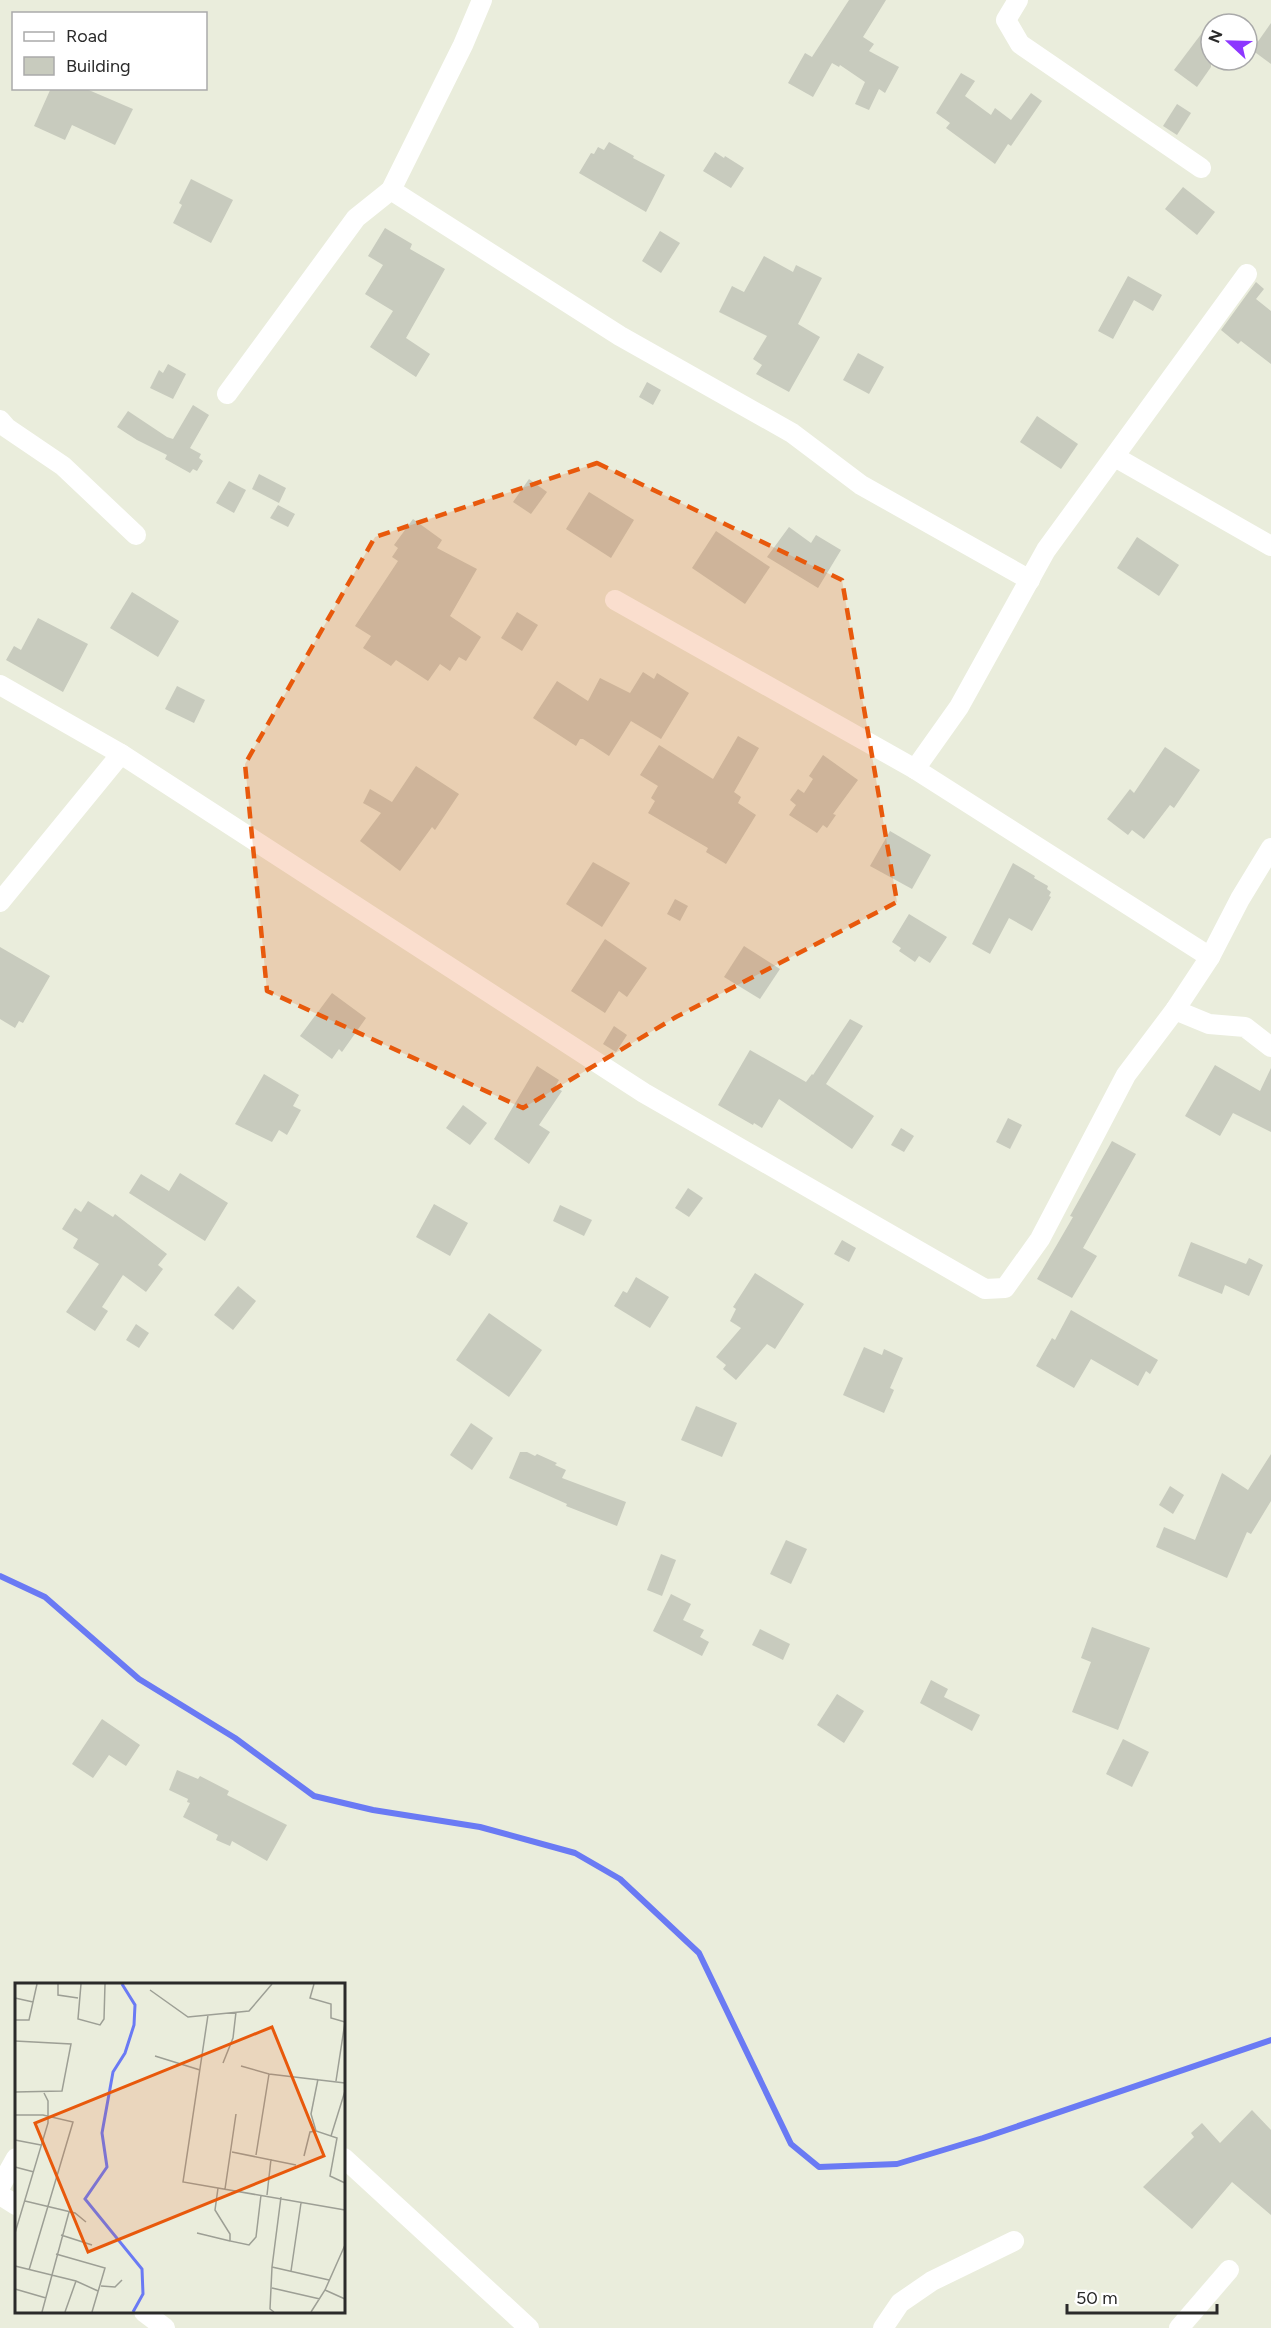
<svg xmlns="http://www.w3.org/2000/svg" width="1271" height="2328" font-family="Figtree,sans-serif">
<style>
.lines{fill:none;stroke-linecap:round;stroke-linejoin:round}
.stream{stroke:#6a7af4;stroke-width:6}
.building{fill:#c8cbbe}
.street{stroke:#fff;stroke-width:20}
.marked{fill:#e8590c;fill-opacity:0.2;stroke:#e8590c;stroke-width:4.5;stroke-dasharray:12 8;stroke-linejoin:round}
.inset-river{fill:none;stroke:#6a7af4;stroke-width:3}
.inset-road{fill:none;stroke:#9d9f95;stroke-width:1.5}
.view{fill:#e8590c;fill-opacity:0.15;stroke:#e8590c;stroke-width:3}
.inset-edge{fill:none;stroke:#2a2a2a;stroke-width:3}
</style>
<rect width="100%" height="100%" fill="#eaeddc"/>
<g class="lines">
<path class="stream" d="M0 1576 45 1597 139 1679 235 1738 314 1796 373 1810 480 1827 575 1853 620 1879 699 1953 791 2144 819 2167 897 2164 983 2138 1271 2040"/>
</g>
<g class="building">
<path d="M849 0H886L863 37 874 44 869 51 899 67 885 93 879 89 869 110 855 104 865 82 840 65 839 67 832 63 813 97 788 83 805 53 812 57Z"/>
<path d="M1211 21V67L1197 87 1174 70Z"/>
<path d="M1271 23V64L1252 50Z"/>
<path d="M961 73 975 81 965 96 991 115 995 108 1011 120 1031 93 1042 101 1011 146 1008 144 995 164 946 128 950 123 936 113Z"/>
<path d="M51 88H84L133 109 115 145 72 125 65 140 34 126Z"/>
<path d="M1177 104 1191 113 1177 135 1163 126Z"/>
<path d="M609 142 634 156 633 158 665 175 646 212 579 173 591 153 594 154 598 147 604 150Z"/>
<path d="M715 152 724 158 725 156 744 168 731 188 703 171Z"/>
<path d="M191 179 233 200 211 243 173 223 182 205 179 203Z"/>
<path d="M1183 187 1215 212 1197 235 1165 209Z"/>
<path d="M385 228 412 244 410 249 445 269 406 338 430 354 416 377 370 347 393 311 365 294 383 265 368 256Z"/>
<path d="M660 231 680 243 661 273 642 261Z"/>
<path d="M764 256 793 272 796 265 822 278 798 324 820 337 789 392 756 374 762 365 753 359 767 336 719 312 732 286 744 292Z"/>
<path d="M1128 276 1162 295 1153 311 1134 300 1113 339 1098 331Z"/>
<path d="M1256 282 1264 289 1256 299 1271 311V364L1241 341 1238 344 1221 330Z"/>
<path d="M858 353 884 367 869 394 843 380Z"/>
<path d="M168 364 186 374 173 399 150 388 159 370 163 373Z"/>
<path d="M647 382 661 390 653 405 639 397Z"/>
<path d="M193 405 209 415 190 448 201 454 199 458 203 461 197 471 193 469 190 473 165 459 167 455 137 440 117 427 128 411 167 437 173 439Z"/>
<path d="M1037 416 1078 444 1061 469 1020 442Z"/>
<path d="M259 474 286 488 279 503 252 489Z"/>
<path d="M529 479 547 492 531 514 513 502Z"/>
<path d="M229 481 246 490 234 513 216 503Z"/>
<path d="M589 492 634 520 611 558 566 529Z"/>
<path d="M278 505 295 514 288 527 270 518Z"/>
<path d="M413 519 442 540 437 548 477 569 450 616 481 637 466 661 459 657 450 671 440 664 428 681 396 660 391 666 363 648 371 636 355 626 398 561 392 557 398 548 394 545Z"/>
<path d="M789 527 811 543 816 535 841 550 818 588 767 557Z"/>
<path d="M716 531 770 567 745 604 692 568Z"/>
<path d="M1137 537 1179 565 1159 596 1117 568Z"/>
<path d="M132 592 179 621 158 657 110 628Z"/>
<path d="M517 612 538 625 522 651 501 638Z"/>
<path d="M38 618 88 644 63 692 6 660 14 646 21 650Z"/>
<path d="M643 672 654 679 657 673 689 693 661 739 631 721 609 756 583 739H580L576 746 533 718 557 681 588 701 600 678 630 693Z"/>
<path d="M177 686 205 700 194 723 165 709Z"/>
<path d="M738 736 759 748 734 792 741 797 738 803 756 815 726 864 706 852 708 848 648 813 655 801 651 798 658 786 640 775 659 745 713 779Z"/>
<path d="M1165 747 1200 770 1174 808 1170 805 1144 839 1132 830 1128 835 1107 819 1130 789 1134 793Z"/>
<path d="M823 755 858 780 833 814 836 815 827 828 823 825 817 833 789 815 796 805 790 800 798 789 804 793 813 779 809 776Z"/>
<path d="M416 766 459 794 435 830 432 827 400 871 360 841 381 813 363 803 370 789 392 802Z"/>
<path d="M890 831 931 855 912 889 870 866Z"/>
<path d="M593 862 630 883 602 927 566 904Z"/>
<path d="M1013 863 1035 876 1034 878 1048 886 1047 889 1051 892 1049 896 1051 897 1032 931 1009 918 990 954 972 944Z"/>
<path d="M675 899 688 906 680 921 667 914Z"/>
<path d="M909 914 947 937 930 963 919 956 915 962 899 951 901 948 892 942Z"/>
<path d="M605 939 647 968 627 997 619 991 605 1013 571 991Z"/>
<path d="M744 946 780 969 760 999 724 977Z"/>
<path d="M0 947 50 976 23 1023 19 1021 15 1028 0 1019Z"/>
<path d="M332 993 366 1018 342 1052 339 1049 332 1059 300 1036Z"/>
<path d="M850 1019 863 1026 826 1084 874 1116 852 1149 779 1099 762 1128 754 1123 753 1125 718 1105 750 1050 806 1082 812 1074 813 1075Z"/>
<path d="M614 1026 627 1035 616 1052 603 1044Z"/>
<path d="M1215 1065 1260 1091 1271 1068V1132L1233 1113 1220 1136 1185 1116Z"/>
<path d="M537 1066 559 1080 555 1087 562 1091 539 1125 550 1132 529 1164 494 1139Z"/>
<path d="M264 1074 299 1095 293 1106 301 1110 287 1135 279 1130 272 1142 235 1124Z"/>
<path d="M463 1105 487 1123 470 1145 446 1128Z"/>
<path d="M1008 1118 1022 1125 1010 1149 996 1142Z"/>
<path d="M901 1128 914 1136 904 1152 891 1145Z"/>
<path d="M1112 1141 1136 1154 1083 1248 1097 1256 1072 1298 1037 1279 1073 1217 1070 1216Z"/>
<path d="M180 1173 228 1203 205 1241 129 1193 141 1174 169 1191Z"/>
<path d="M688 1188 703 1198 689 1217 675 1208Z"/>
<path d="M88 1201 113 1217 115 1214 167 1254 158 1265 163 1269 146 1292 123 1275 102 1307 108 1311 95 1331 66 1312 99 1264 73 1248 78 1239 62 1229 75 1208 81 1212Z"/>
<path d="M434 1204 468 1223 450 1256 416 1237Z"/>
<path d="M560 1205 592 1220 584 1236 553 1221Z"/>
<path d="M842 1240 856 1248 849 1262 834 1254Z"/>
<path d="M1191 1242 1246 1264 1249 1258 1263 1265 1249 1296 1225 1285 1222 1294 1178 1276Z"/>
<path d="M755 1273 804 1304 775 1349 767 1344 736 1380 723 1369 726 1365 716 1357 741 1328 730 1321 736 1309 733 1307Z"/>
<path d="M636 1277 669 1297 650 1328 614 1306 623 1291 627 1293Z"/>
<path d="M238 1286 256 1301 233 1330 214 1315Z"/>
<path d="M1071 1310 1158 1360 1150 1374 1146 1371 1138 1386 1091 1359 1074 1388 1036 1366 1052 1338 1055 1340Z"/>
<path d="M489 1313 542 1350 509 1397 456 1360Z"/>
<path d="M136 1324 149 1333 139 1348 126 1340Z"/>
<path d="M864 1347 882 1355 884 1349 903 1358 890 1388 894 1390 884 1413 843 1395Z"/>
<path d="M696 1406 737 1423 722 1457 681 1440Z"/>
<path d="M471 1423 493 1438 472 1470 450 1455Z"/>
<path d="M520 1452H527L535 1456 537 1454 557 1463 555 1465 566 1470 562 1478 626 1502 617 1526 566 1506 567 1504 509 1478Z"/>
<path d="M1271 1454V1501L1251 1534 1247 1532 1227 1578 1156 1547 1164 1527 1195 1540 1222 1473 1248 1490Z"/>
<path d="M1170 1486 1184 1495 1173 1514 1159 1505Z"/>
<path d="M786 1540 807 1549 791 1584 770 1574Z"/>
<path d="M661 1554 676 1560 662 1596 647 1590Z"/>
<path d="M671 1594 691 1604 683 1620 704 1630 700 1637 709 1642 702 1656 653 1631Z"/>
<path d="M1092 1627 1150 1648 1118 1730 1072 1712 1091 1662 1081 1658Z"/>
<path d="M760 1629 790 1644 783 1660 752 1645Z"/>
<path d="M931 1680 948 1689 944 1697 980 1715 972 1731 920 1703Z"/>
<path d="M837 1694 864 1711 844 1743 817 1725Z"/>
<path d="M102 1719 140 1745 126 1766 109 1755 93 1778 72 1764Z"/>
<path d="M1123 1739 1149 1752 1132 1787 1106 1774Z"/>
<path d="M177 1770 198 1779 200 1776 229 1791 227 1795 287 1825 267 1861 232 1841 230 1846 216 1840 218 1835 183 1817 190 1803 187 1802 188 1799 169 1790Z"/>
<path d="M1252 2110 1271 2130V2215L1232 2182 1192 2229 1143 2187 1194 2137 1191 2133 1202 2123 1220 2143Z"/>
</g>
<g class="lines">
<g class="street">
<path d="M1018 0 1006 20 1020 44 1201 168"/>
<path d="M391 190 620 336 792 433 861 485 1030 580"/>
<path d="M227 394 356 218 391 190 463 45 482 0"/>
<path d="M0 420 7 428 63 466 136 535"/>
<path d="M1115 457 1271 546"/>
<path d="M615 600 915 769 1210 957"/>
<path d="M0 685 121 754 644 1093 985 1289 1005 1288 1040 1239 1126 1075 1175 1010 1210 957 1240 899 1271 848"/>
<path d="M915 769 959 707 1046 550 1247 274"/>
<path d="M0 902 121 754"/>
<path d="M1175 1010 1209 1024 1245 1027 1271 1047"/>
<path d="M344 2158 529 2328"/>
<path d="M0 2187 16 2158"/>
<path d="M0 2195 16 2205"/>
<path d="M144 2312 165 2328"/>
<path d="M883 2328 900 2303 932 2281 1014 2241"/>
<path d="M1179 2328 1229 2270"/>
</g>
</g>
<path class="marked" d="M597 463 842 580 897 902 676 1017 523 1108 267 991 245 764 375 537Z"/>
<g transform="translate(15 1983)">
<rect width="330" height="330" fill="#eaeddc"/>
<path class="inset-river" d="M107 1 120 22 119 42 110 70 98 89 87 150 92 184 70 216 127 286 128 311 118 329"/>
<path class="inset-road" d="M43 1V12L63 15M66 1 63 36 85 42 89 36 90 1M299 1 295 15 316 21V35L330 39M135 7 173 34 234 28 257 1M0 15 18 19M193 32 168 199 330 227M0 37H14L22 1M0 58 56 61 47 108 0 109M140 73 185 87M208 80 218 55 221 29M226 83 254 91 330 100M303 96 296 131 301 148 322 155 315 193 330 200M321 98 330 39M0 132H28L58 139 14 287M316 153 330 108M0 157 26 162M217 169 281 182M241 172 254 91M289 173 295 149 301 148M0 184 19 189M203 205 200 227 215 251V258L234 262 241 254 246 212M210 206 221 131M252 212 256 176M10 218 60 230 71 239M0 250 33 140V118L29 110M182 250 215 258M46 252 77 262M41 271 90 285 77 329M0 283 61 298 83 308M257 284 314 297M276 288 286 220M86 303 100 304 107 297M257 305 305 316M0 306 31 315M310 307 330 316M27 329 54 229M50 329 61 298M259 329 255 326 257 284 266 214M296 329 310 307 330 262"/>
<path class="view" d="M257 44 309 173 73 269 20 140Z"/>
<rect width="330" height="330" class="inset-edge"/>
</g>
<rect x="12" y="12" width="195" height="78" fill="#ffffff" stroke="#aaaaaa" stroke-width="1.5"/>
<rect x="24" y="32" width="30" height="9" fill="#ffffff" stroke="#aaaaaa" stroke-width="1.5"/>
<text x="66" y="42" font-size="18" fill="#2a2a2a">Road</text>
<rect x="24" y="57" width="30" height="18" fill="#c8cbbe" stroke="#aaaaaa" stroke-width="1.5"/>
<text x="66" y="72" font-size="18" fill="#2a2a2a">Building</text>
<g transform="translate(1229 42) rotate(292)"><circle r="28" fill="#ffffff" stroke="#aaaaaa" stroke-width="1.5"/>
<path d="M0-4.5L10 22L0 15L-10 22Z" fill="#8d37ff"/>
<text y="-9" font-size="16" font-weight="bold" text-anchor="middle" fill="#2a2a2a">N</text>
</g>
<path d="M1067 2304v9h150v-9" fill="none" stroke="#2a2a2a" stroke-width="3"/>
<text x="1076" y="2304" font-size="18" fill="#2a2a2a" stroke="#ffffff" stroke-width="4.5" paint-order="stroke">50 m</text>
</svg>
